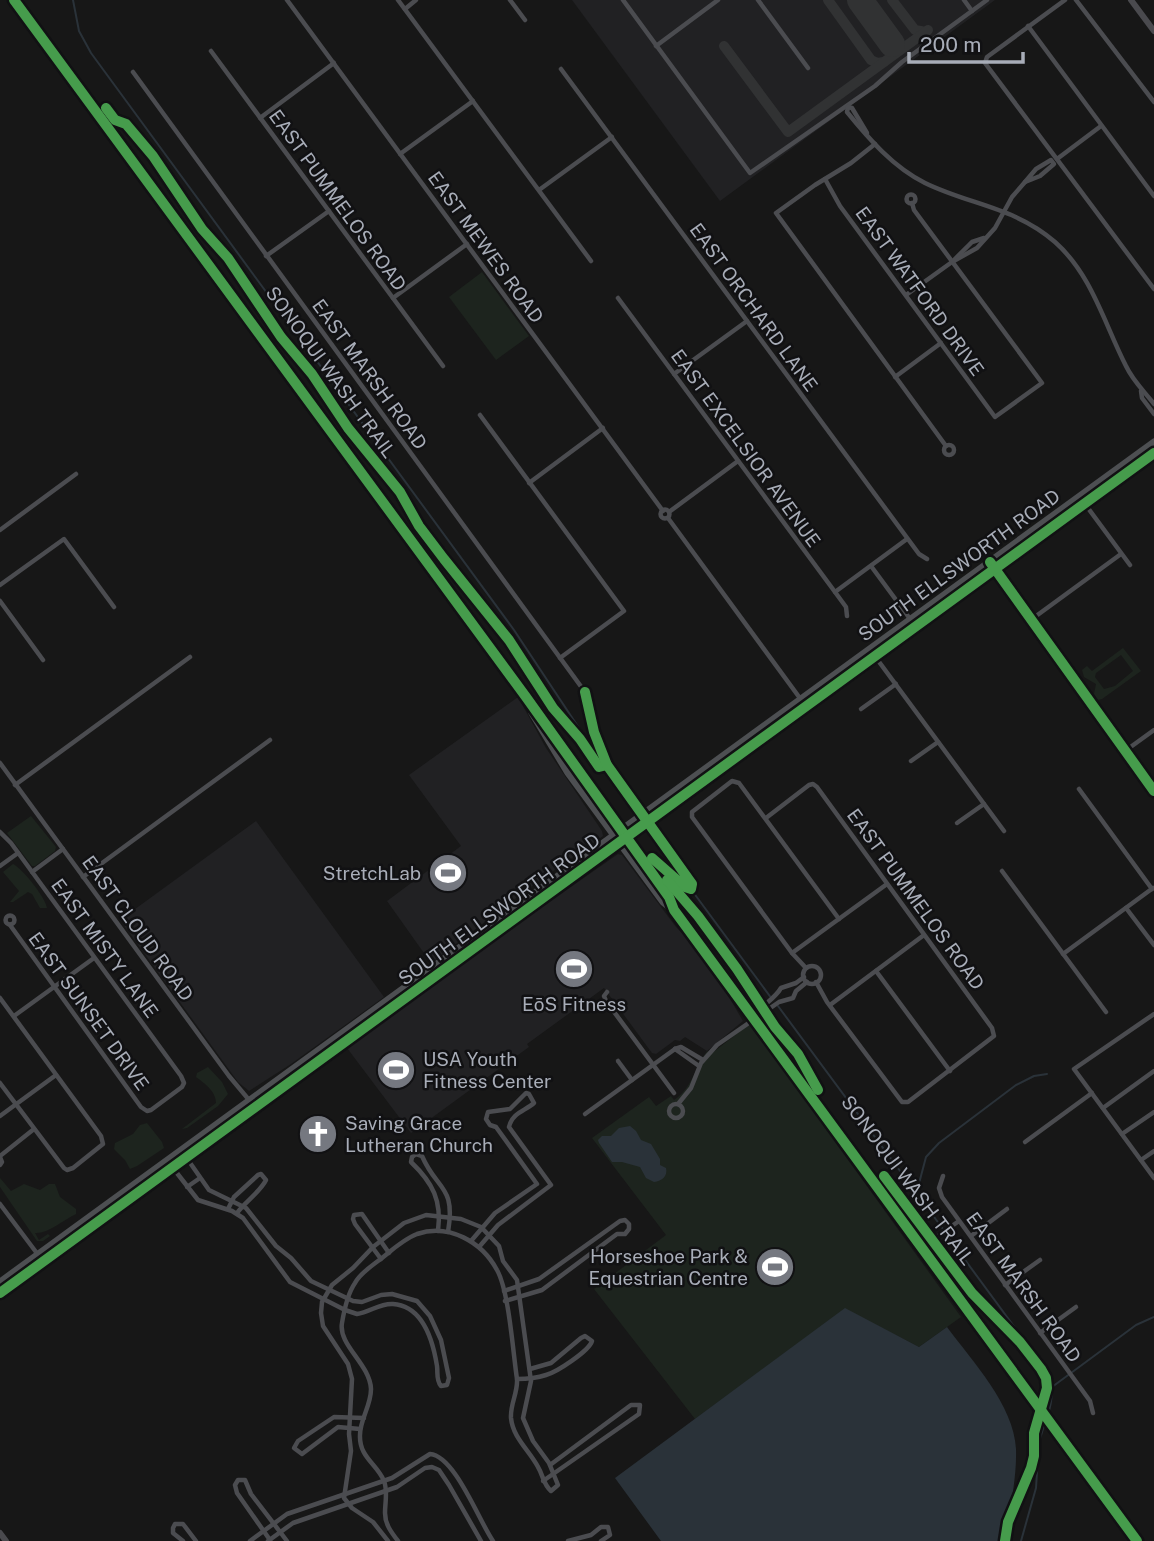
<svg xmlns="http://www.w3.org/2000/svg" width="1154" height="1541" font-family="'Public Sans',sans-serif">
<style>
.built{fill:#212123}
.green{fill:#1d241e;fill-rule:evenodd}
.water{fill:#2a3239}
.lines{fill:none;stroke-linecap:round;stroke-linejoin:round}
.stream{stroke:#2a3239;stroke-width:2}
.taxiway{stroke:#313233;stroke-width:10}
.runway{stroke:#313233;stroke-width:26}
.street{stroke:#4b4c50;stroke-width:4.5}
.secondary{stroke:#4a4a4e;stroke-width:6}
.primary{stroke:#4d4f52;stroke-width:7}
.cycleway-casing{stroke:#111113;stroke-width:15}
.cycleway{stroke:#469c4c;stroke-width:10}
.labels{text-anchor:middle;stroke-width:5;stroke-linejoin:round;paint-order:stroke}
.street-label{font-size:19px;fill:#a8adb8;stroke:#111113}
.poi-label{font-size:19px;fill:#a8adb8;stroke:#111113;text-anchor:end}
</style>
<rect width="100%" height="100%" fill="#171717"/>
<g class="built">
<path d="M572 0H995L720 201Z"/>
<path d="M518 697 546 748 602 831 603 836 528 889 431 963 387 901 461 846 409 775Z"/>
<path d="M256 821 384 997 291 1064 249 1091 238 1082 120 920Z"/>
<path d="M618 854 622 855 676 927 686 937 723 987 743 1021 707 1051 685 1037 680 1041 675 1040 656 1054 652 1053 604 988 527 1044 529 1047 411 1133 347 1048 498 936 512 928Z"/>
</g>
<g class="green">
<path d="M482 272 529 336 496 360 449 297Z"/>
<path d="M1123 648 1141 671 1102 699 1098 700 1094 694 1096 684 1084 677 1082 670 1087 666 1092 671ZM1121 655 1133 671 1115 686 1104 689 1095 677 1096 673Z"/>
<path d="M31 816 56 847 55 851 35 866H32L7 833Z"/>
<path d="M13 864C22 868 46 898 47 908H40L32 894 28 892 13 902H10L19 891 3 872Z"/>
<path d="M748 1025 752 1026 961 1317 919 1347 845 1309 695 1419 594 1289 666 1235 592 1138 649 1097 656 1106 671 1096 674 1100C692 1088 695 1068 707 1051L711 1054Z"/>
<path d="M208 1067 222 1082 228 1094 218 1106 187 1128 182 1129 216 1103C216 1091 204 1083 196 1077L197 1073Z"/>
<path d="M147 1123 162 1142 164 1148 137 1166 130 1169 125 1160 114 1149 115 1143 133 1134 140 1125Z"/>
<path d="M0 1178 11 1191 24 1184 40 1190 49 1184H55L60 1197 76 1209V1214C63 1220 48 1234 35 1233L39 1240 48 1234 50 1236 43 1241H37L0 1187Z"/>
</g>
<g class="water">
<path d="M630 1126 636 1131 641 1140 651 1144 660 1159V1165L666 1168C668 1176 662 1181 654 1182L646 1178 640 1167 622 1162H612L599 1143 598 1140 602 1136H611L619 1128Z"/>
<path d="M845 1308 919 1347 947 1327C972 1361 1014 1405 1016 1449 1017 1479 1009 1511 1006 1541H661L615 1478Z"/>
</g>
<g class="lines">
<g class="stream">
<path d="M73 0 79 31 91 53 514 630 632 808"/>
<path d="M648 831 772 999"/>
<path d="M778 1006 943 1229"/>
<path d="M917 1191 926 1157 939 1143 1016 1085 1034 1076 1047 1074"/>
<path d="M946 1234 1046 1370C1053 1384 1053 1399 1048 1414"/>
<path d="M1052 1387 1136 1325 1154 1317"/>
<path d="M1021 1541 1036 1488 1039 1442 1046 1419"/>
</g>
<g class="taxiway">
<path d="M828 0 871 60 877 63 884 62"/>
<path d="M892 0 915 30 926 32"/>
<path d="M724 46 788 132 928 30"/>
</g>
<path class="runway" d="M860 0 892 44"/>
<g class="street">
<path d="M287 0 663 511"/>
<path d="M398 0 591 261"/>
<path d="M510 0 525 20"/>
<path d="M623 0 750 173 875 86 902 62 987 0"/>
<path d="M758 0 808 68"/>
<path d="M964 0 972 11"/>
<path d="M1065 0 987 57 985 63 1154 289"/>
<path d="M1076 0 1154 102"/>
<path d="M405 9 416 0"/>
<path d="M1028 26 1154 196"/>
<path d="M656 46 718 0"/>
<path d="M211 51 443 366"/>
<path d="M561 69 919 554 927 559"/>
<path d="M133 72 585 692"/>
<path d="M848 107 847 112C869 139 893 167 925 183 970 205 1015 207 1055 242 1092 275 1104 323 1126 366 1133 381 1144 391 1154 404"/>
<path d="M848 107 852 108 867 133"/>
<path d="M260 118 334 63"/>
<path d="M875 144 851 163 815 185 776 213 946 446"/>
<path d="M400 154 473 101"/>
<path d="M1057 159 1101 126"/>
<path d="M1051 160 1054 164 1040 176 1025 182 1036 169Z"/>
<path d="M825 179 840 206 995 417 1042 383 914 210 912 203"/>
<path d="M539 190 612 137"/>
<circle cx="911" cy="199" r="4.5"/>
<path d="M266 256 329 211"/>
<path d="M953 261 972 242 984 238"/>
<path d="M906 295 952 262 977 248 995 228 1012 197 1025 182"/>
<path d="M393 298 467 244"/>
<path d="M618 298 835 592 846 607 847 616"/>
<path d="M674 374 747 321"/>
<path d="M895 377 941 343"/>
<path d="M1141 391 1142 398 1154 414"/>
<path d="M480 415 624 611 560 658"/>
<circle cx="949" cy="450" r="5"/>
<path d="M529 483 603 428"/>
<path d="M1085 504 1130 565"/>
<circle cx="665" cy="514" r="4.5"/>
<path d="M669 512 738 461"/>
<path d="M668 518 802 701"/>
<path d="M0 530 76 474"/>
<path d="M871 566 916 627"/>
<path d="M0 585 64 539 114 607"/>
<path d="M835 592 907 539"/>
<path d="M0 601 43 660"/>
<path d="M1032 619 1121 554"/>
<path d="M874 655 1004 831"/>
<path d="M861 709 896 684"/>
<path d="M1125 751 1154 730"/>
<path d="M911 761 938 742"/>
<path d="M0 763 229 1076 255 1107"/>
<path d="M15 785 190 657"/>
<path d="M1079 789 1152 889"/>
<path d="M766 818 809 785 813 784 817 787 992 1028 994 1036 908 1102H902L827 1002 816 982"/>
<path d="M957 823 984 804"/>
<path d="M0 832 11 843 181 1076 184 1083 182 1087 151 1110 147 1111 141 1107 10 925"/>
<path d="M0 866 18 853"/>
<path d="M1002 871 1106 1012"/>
<path d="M32 872 63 849"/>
<path d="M83 877 270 740"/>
<path d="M1126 908 1154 945"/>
<circle cx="10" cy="920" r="4.5"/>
<path d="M792 953 887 884"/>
<path d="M1063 954 1153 888"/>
<circle cx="812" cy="975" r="9"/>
<path d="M806 968 792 953 692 817V812L732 781 739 783 839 919"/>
<path d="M876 971 950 1071"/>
<path d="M607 992 604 996 606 1001 674 1093"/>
<path d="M0 998 101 1136 103 1144 73 1168 67 1170 64 1168 0 1083"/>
<path d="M830 1005 924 935"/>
<path d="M1154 1014 1074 1069 1154 1178"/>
<path d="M14 1016 94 958"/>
<path d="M754 1017C761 1005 774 1000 781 988L796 983 804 977"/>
<path d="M675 1049 681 1047 703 1060"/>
<path d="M675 1049 699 1066"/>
<path d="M618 1061 632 1080"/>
<path d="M678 1104 691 1088 701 1063 717 1045 779 1002 793 998 796 991 807 982"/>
<circle cx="676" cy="1111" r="7"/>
<path d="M1103 1108 1154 1071"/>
<path d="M585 1114 675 1049"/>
<path d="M0 1116 56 1075"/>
<path d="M1122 1134 1154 1112"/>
<path d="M1025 1142 1092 1093"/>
<path d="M0 1156 34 1129"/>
<path d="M0 1157 2 1162 0 1165"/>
<path d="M1141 1160 1154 1151"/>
<path d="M173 1168 198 1200 232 1211 243 1218 290 1282 345 1310 357 1314C370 1312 380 1303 393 1304 423 1306 433 1341 437 1366 438 1374 436 1380 441 1386L447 1385 449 1378 441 1340 430 1316 417 1301 392 1294 381 1295 362 1302 353 1301 311 1281 291 1258 276 1246 246 1208 209 1190 186 1157"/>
<path d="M943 1176 939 1188 942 1197 1090 1401 1093 1413"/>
<path d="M187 1187 200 1178"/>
<path d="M0 1204 39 1256"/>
<path d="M228 1209 234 1197 258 1175 261 1174 266 1180C261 1191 245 1202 237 1213"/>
<path d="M438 1231C442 1201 433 1183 411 1162L412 1157 416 1154 422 1156C437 1191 456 1185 448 1232"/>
<path d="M971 1236 1007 1209"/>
<path d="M471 1241 495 1213 537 1184 496 1127 490 1125 486 1119 488 1112 510 1109 526 1093 529 1094 534 1103C525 1111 512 1113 509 1127L551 1185 498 1225 479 1247"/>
<path d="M922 1247 959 1221"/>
<path d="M381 1259 355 1224 353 1219 354 1215 362 1214 389 1253"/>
<path d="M1005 1285 1040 1260"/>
<path d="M504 1291 539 1279 620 1221 625 1220 629 1224V1229L625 1234H617L542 1290 505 1301"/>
<path d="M1040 1333 1076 1307"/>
<path d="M517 1379C527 1379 537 1378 546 1375 557 1372 589 1351 592 1341L585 1336 581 1338 551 1363 530 1369"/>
<path d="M360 1429 338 1427 302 1454 294 1448 298 1441 334 1417 364 1418"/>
<path d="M543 1481 639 1414 640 1405H631L550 1465"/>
<path d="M270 1540 237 1493 235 1485 238 1480H245L251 1494 287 1541"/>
<path d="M183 1541 173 1533V1528L175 1524H183L196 1541"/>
<path d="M250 1541 287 1514 392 1478 430 1454C455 1456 479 1521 493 1541"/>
<path d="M268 1541 293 1523 397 1487 425 1468 432 1467 439 1470 449 1485 481 1541"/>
<path d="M388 1541 373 1522 352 1508 344 1498 351 1451 349 1434 352 1379 348 1364 323 1326 321 1313 322 1302 332 1285 353 1268 373 1247 404 1223 426 1215 461 1219 481 1227 499 1246 503 1261 517 1280 531 1381 523 1418 533 1441 549 1463 558 1485 551 1491C543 1484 543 1475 538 1467 529 1450 513 1438 511 1418 510 1404 518 1393 517 1379 513 1353 509 1291 497 1270 482 1242 449 1223 417 1234 404 1239 393 1249 382 1258 373 1265 360 1273 355 1283 348 1293 344 1311 342 1323 338 1345 370 1364 371 1389 371 1406 360 1419 360 1435 359 1457 377 1464 384 1481 388 1491 385 1502 385 1513 385 1524 391 1532 398 1541"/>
<path d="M568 1541 591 1535 601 1527H608L610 1535 601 1541"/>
</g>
<g class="secondary">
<path d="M1131 0 1154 31"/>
<path d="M990 562 1154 791"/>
<path d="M0 1533 6 1541"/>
</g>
<g class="primary">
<path d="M14 0 526 697 669 897 674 910 1137 1541"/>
<path d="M532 713 568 773 663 902 673 910"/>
<path d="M0 1282 1154 442"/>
<path d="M0 1293 1154 453"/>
</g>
<g class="cycleway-casing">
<g id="cycleway">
<path d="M14 0 526 697 669 897 674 910 1137 1541"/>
<path d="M106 108 115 120 126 124 153 156 202 229 228 258 281 337 312 374 348 428 400 492 419 526 444 559 509 640 553 708 580 739 599 767 607 765"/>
<path d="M990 562 1154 791"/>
<path d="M585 692 594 732 607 765 692 884 691 889 685 887 652 858"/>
<path d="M667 880 698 916 737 969 775 1027 798 1054 818 1090"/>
<path d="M884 1176 972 1293 1020 1342 1041 1369 1046 1378 1047 1388 1034 1433V1456L1031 1468 1008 1522 1005 1541"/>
<path d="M0 1293 1154 453"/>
</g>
</g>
<use href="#cycleway" class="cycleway"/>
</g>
<defs>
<g id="stadium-disc" transform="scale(2.0125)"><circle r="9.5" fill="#757880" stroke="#111113"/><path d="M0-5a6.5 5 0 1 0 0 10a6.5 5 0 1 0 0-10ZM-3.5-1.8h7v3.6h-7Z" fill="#fff"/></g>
<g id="church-disc" transform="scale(2.0125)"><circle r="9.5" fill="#757880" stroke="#111113"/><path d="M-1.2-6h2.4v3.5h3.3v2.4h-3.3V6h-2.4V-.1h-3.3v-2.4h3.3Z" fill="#fff"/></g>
</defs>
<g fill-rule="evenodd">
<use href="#stadium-disc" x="448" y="873"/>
<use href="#stadium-disc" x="574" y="969"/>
<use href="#stadium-disc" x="396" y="1070"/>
<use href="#church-disc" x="318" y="1134"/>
<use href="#stadium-disc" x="775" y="1267"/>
</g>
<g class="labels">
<g class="street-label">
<text transform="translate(338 200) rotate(54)" y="7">EAST PUMMELOS ROAD</text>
<text transform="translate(486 247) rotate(54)" y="7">EAST MEWES ROAD</text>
<text transform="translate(920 291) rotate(54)" y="7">EAST WATFORD DRIVE</text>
<text transform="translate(754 307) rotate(54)" y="7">EAST ORCHARD LANE</text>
<text transform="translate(331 372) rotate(54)" y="7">SONOQUI WASH TRAIL</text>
<text transform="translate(370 374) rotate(54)" y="7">EAST MARSH ROAD</text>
<text transform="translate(746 448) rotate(54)" y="7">EAST EXCELSIOR AVENUE</text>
<text transform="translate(959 565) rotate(-36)" y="7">SOUTH ELLSWORTH ROAD</text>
<text transform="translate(916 899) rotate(54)" y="7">EAST PUMMELOS ROAD</text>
<text transform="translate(499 909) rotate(-36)" y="7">SOUTH ELLSWORTH ROAD</text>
<text transform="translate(138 928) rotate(54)" y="7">EAST CLOUD ROAD</text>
<text transform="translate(105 948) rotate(54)" y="7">EAST MISTY LANE</text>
<text transform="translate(89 1011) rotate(54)" y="7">EAST SUNSET DRIVE</text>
<text transform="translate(908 1180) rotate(53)" y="7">SONOQUI WASH TRAIL</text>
<text transform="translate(1024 1287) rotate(54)" y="7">EAST MARSH ROAD</text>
</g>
<g class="poi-label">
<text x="421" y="880">StretchLab</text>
<text x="574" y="1011" text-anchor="middle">EōS Fitness</text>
<text x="423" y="1066" text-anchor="start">USA Youth<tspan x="423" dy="22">Fitness Center</tspan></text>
<text x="345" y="1130" text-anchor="start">Saving Grace<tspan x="345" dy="22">Lutheran Church</tspan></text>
<text x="748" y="1263">Horseshoe Park &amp;<tspan x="748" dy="22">Equestrian Centre</tspan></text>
</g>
</g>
<path d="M909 52v10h114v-10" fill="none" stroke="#a8adb8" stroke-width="3.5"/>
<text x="920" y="52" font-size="21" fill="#a8adb8" stroke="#111113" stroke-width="5" paint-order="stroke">200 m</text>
</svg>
